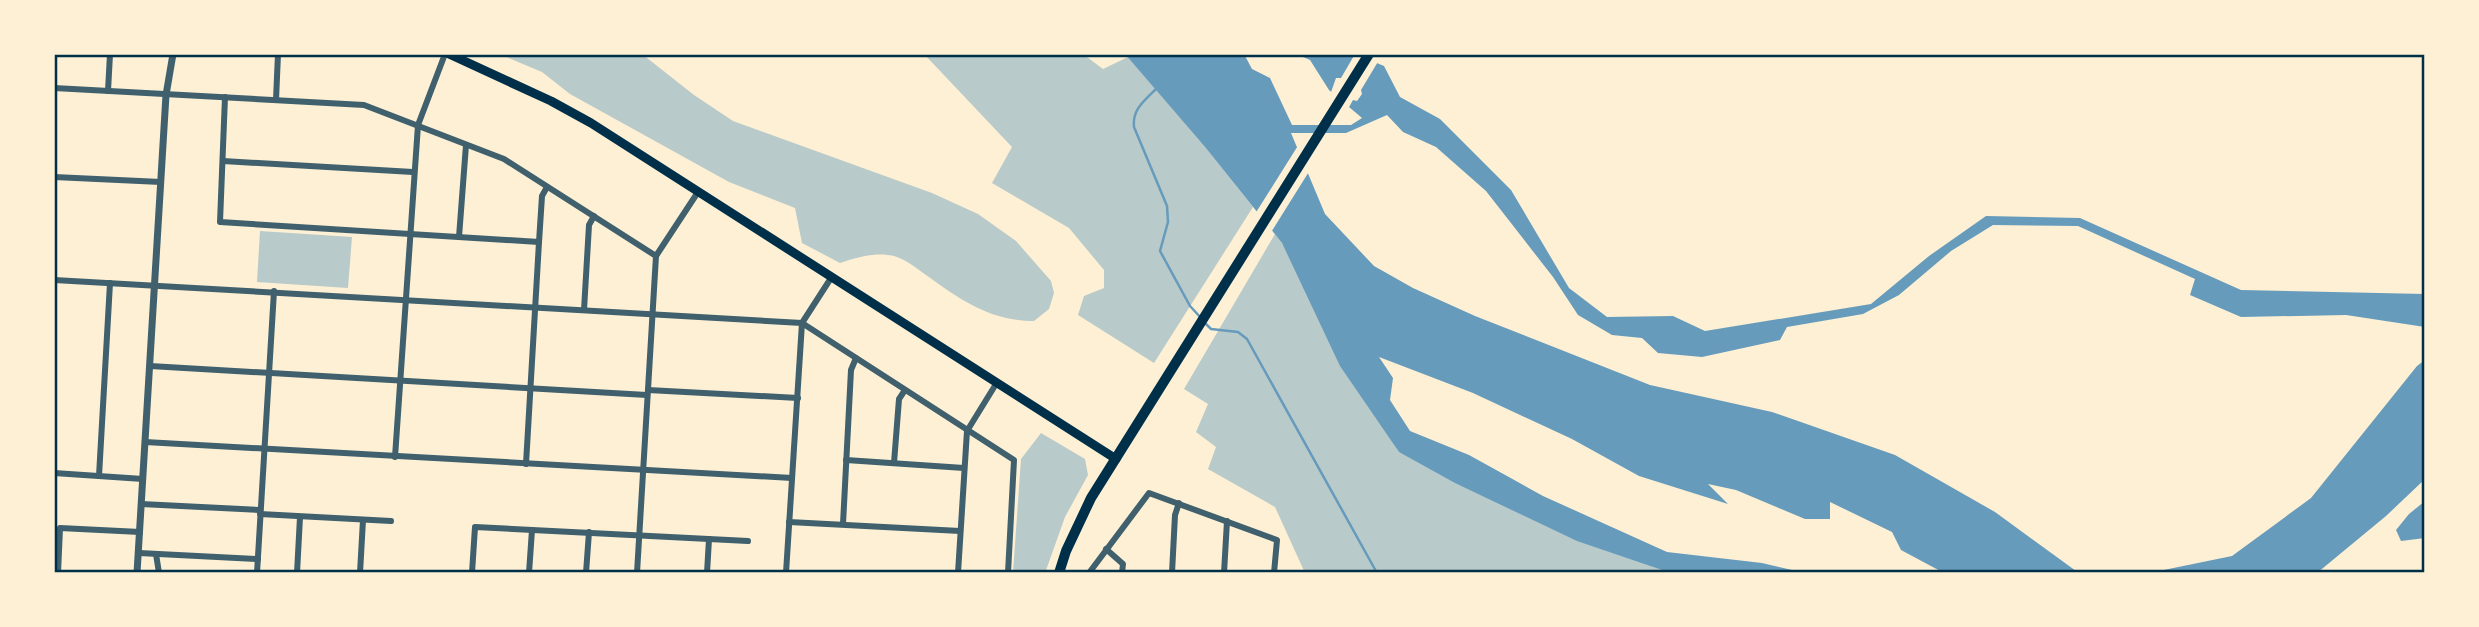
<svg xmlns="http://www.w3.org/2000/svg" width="2479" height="627" font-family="'Space Grotesk',sans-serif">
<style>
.green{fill:#b9caca}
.water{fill:#669bbc}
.pier{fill:#fdf0d5}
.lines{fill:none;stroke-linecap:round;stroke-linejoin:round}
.stream{stroke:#669bbc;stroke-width:2.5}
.minor{stroke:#3f606c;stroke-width:6}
.tertiary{stroke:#3f606c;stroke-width:7}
.secondary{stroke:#003049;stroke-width:9}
.primary{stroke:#003049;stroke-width:10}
.neatline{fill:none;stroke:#003049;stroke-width:2.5}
</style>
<rect width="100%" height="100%" fill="#fdf0d5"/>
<g class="green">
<path d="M499 54H642L694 95 733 121 932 193 978 214 1016 241 1051 281 1054 293 1049 309 1034 321C990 321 961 300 926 275 915 267 902 256 888 255 871 253 855 258 840 263L802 243 795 208 729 182 570 94 542 72Z"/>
<path d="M924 54H1083L1103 69 1128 57 1205 147 1253 207 1154 363 1078 315 1084 296 1104 288V270L1069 228 992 183 1012 147Z"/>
<path d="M260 231 352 237 348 288 257 282Z"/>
<path d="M1275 234 1282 243 1399 452 1668 572 1687 573H1305L1275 507 1208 469 1216 447 1196 432 1208 404 1184 389Z"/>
<path d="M1041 433 1085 459 1088 475 1065 517 1045 573H1013L1021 459Z"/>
</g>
<g class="water">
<path d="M1125 54H1244L1252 69 1270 78 1292 125H1351L1362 118 1329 90 1310 60 1296 54H1355L1384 66 1400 97 1440 119 1511 190 1569 288 1607 317 1673 316 1705 331 1871 304 1929 256 1986 216 2080 218 2241 290 2425 294V327L2346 315 2241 317 2190 295 2195 279 2078 226 1993 225 1951 251 1899 295 1863 314 1787 327 1780 340 1702 357 1658 353 1642 338 1612 335 1578 315 1553 277 1486 191 1436 147 1403 132 1387 115 1346 133H1291L1325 214 1374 266 1413 288 1475 316 1650 385 1772 412 1895 455 1995 512 2076 571 2102 573H1944L1901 550 1892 532 1830 502V519H1805L1736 490 1708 484 1728 504 1639 476 1572 439 1473 393 1379 357 1393 378 1390 400 1410 431 1469 455 1543 496 1667 552 1762 563 1805 573 1668 572 1577 541 1455 483 1399 452 1340 366 1282 243 1205 147Z"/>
<path d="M2425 360V479L2386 516 2317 573H2149L2232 556 2311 498 2417 366Z"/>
<path d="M2425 501V538L2401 541 2396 530 2409 514Z"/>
</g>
<g class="pier">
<path d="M1355 54H1365L1379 60 1361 90 1362 94 1357 101 1353 100 1348 109 1330 95 1336 78H1341Z"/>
<path d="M1299 144 1310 170 1270 234 1255 214Z"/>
</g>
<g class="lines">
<g class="stream">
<path d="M1157 88C1145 100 1132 109 1134 127L1167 206 1168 222 1160 251 1190 306 1201 318"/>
<path d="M1205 323 1211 329 1238 332 1247 339 1377 573"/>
</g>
<g class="minor">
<path d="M54 88 364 105 504 159 656 256"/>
<path d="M108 91 110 54"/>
<path d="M225 97 220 222 539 242"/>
<path d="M276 100 278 54"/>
<path d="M223 161 413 172"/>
<path d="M54 177 161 182"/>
<path d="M459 237 466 145"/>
<path d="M54 280 802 323 1014 460 1008 573"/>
<path d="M584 310 589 225 594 216"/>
<path d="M150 366 647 395"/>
<path d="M648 390 798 398"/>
<path d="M145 442 792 478"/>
<path d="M395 457 418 125 445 54"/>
<path d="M846 460 964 468"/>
<path d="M894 463 899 399 905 390"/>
<path d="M526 464 539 242 542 196 547 187"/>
<path d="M54 473 143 479"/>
<path d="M99 476 110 283"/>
<path d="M141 504 260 510"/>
<path d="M260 514 391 521"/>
<path d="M789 522 960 531"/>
<path d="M843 524 851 370 856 358"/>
<path d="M1106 549 1123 564 1122 573"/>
<path d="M139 553 258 559"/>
<path d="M156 554 159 573"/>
<path d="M58 573 60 528 140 532"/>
<path d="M257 573 274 291"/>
<path d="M297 573 300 517"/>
<path d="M360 573 363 520"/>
<path d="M472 573 475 527 748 541"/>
<path d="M529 573 532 530"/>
<path d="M586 573 589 532"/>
<path d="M637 573 656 256 698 192"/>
<path d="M707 573 709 539"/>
<path d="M786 573 802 323 831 278"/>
<path d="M958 573 967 431 996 384"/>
<path d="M1089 573 1149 493 1277 540 1274 573"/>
<path d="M1172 573 1175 515 1179 503"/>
<path d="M1224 573 1227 521"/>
</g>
<path class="tertiary" d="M137 573 166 95 173 54"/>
<path class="secondary" d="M449 54 551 101 591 123 1116 459"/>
<path class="primary" d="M1059 573 1066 551 1091 498 1369 54"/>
</g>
<rect width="2479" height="627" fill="none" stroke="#fdf0d5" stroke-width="112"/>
<rect x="56" y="56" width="2367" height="515" class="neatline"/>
</svg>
